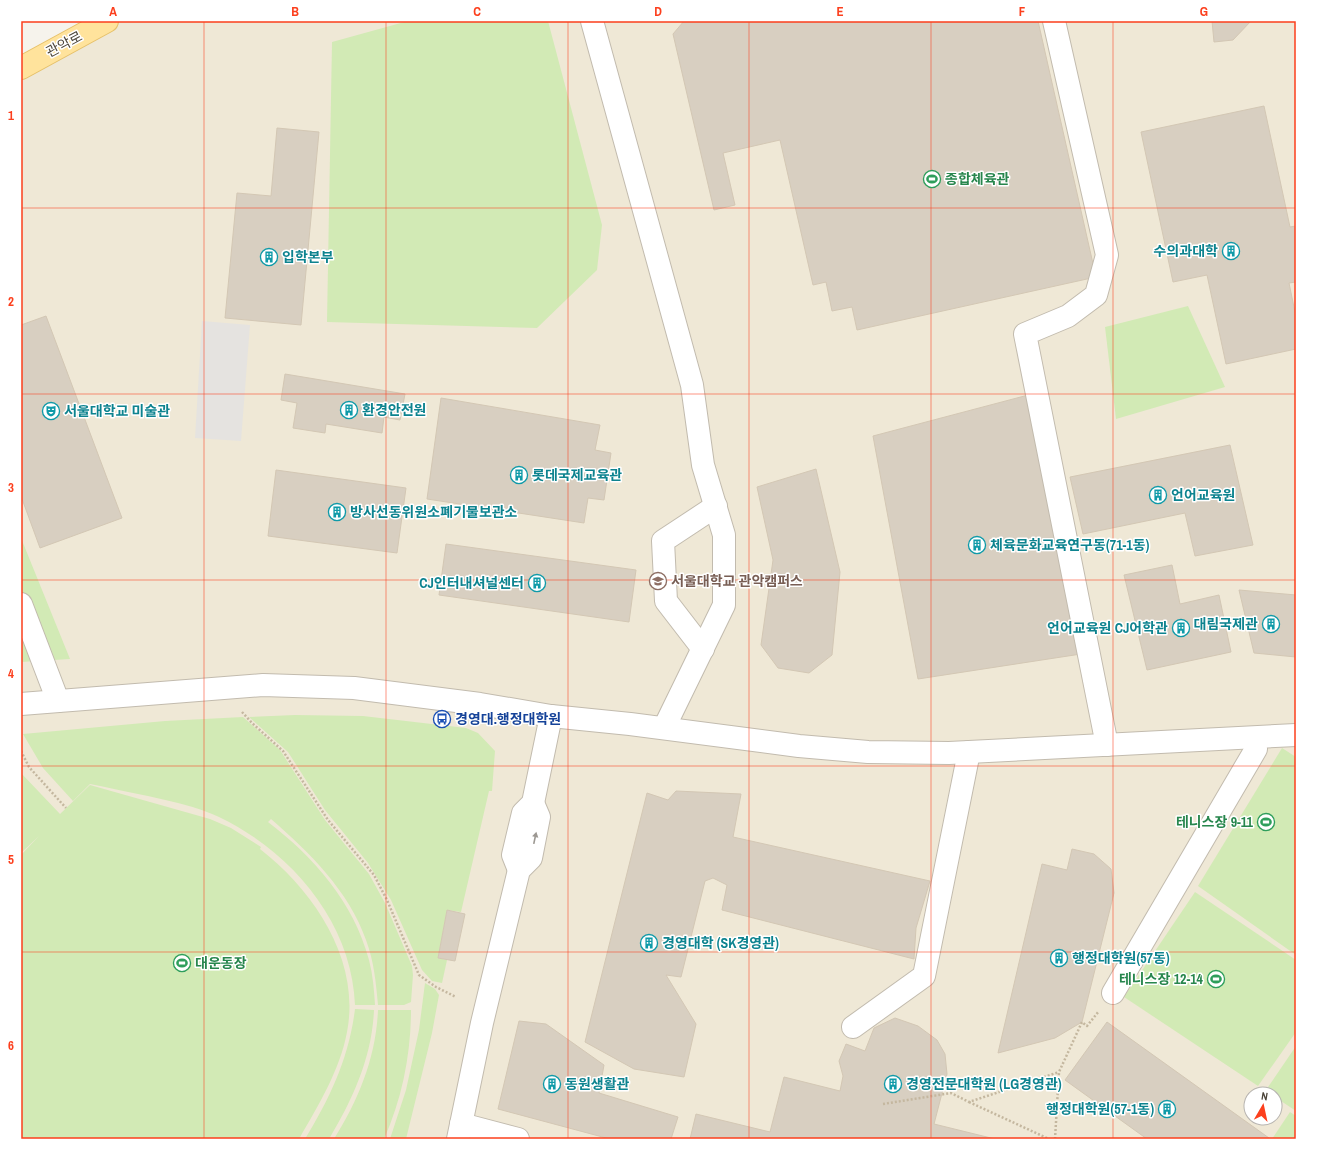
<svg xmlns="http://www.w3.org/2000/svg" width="1317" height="1160" font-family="'Archivo Narrow','Noto Sans KR',sans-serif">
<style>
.education{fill:#efe8d6;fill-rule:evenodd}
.green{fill:#d2eab5}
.parking{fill:#e5e3e0}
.building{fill:#d8cfc1;stroke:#d3c7b4}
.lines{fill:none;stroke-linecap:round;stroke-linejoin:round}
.minor-casing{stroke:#c2bbae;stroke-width:24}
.major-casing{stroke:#e6c16a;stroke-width:24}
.path{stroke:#c4b79f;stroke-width:2.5;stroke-dasharray:2 2;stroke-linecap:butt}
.minor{stroke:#fff;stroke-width:22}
.major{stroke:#ffe39c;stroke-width:22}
.oneway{fill:#9c9892}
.grid{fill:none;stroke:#fc3f1d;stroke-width:1;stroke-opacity:0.55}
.labels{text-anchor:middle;stroke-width:3;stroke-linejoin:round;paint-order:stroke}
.street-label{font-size:14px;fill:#4b4439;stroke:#fff}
.leisure-label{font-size:14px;font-weight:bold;fill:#27864d;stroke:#fff;text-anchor:start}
.culture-label{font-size:14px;font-weight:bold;fill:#0d838f;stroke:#fff;text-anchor:start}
.education-label{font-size:14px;font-weight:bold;fill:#785e54;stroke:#fff;text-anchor:start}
.transit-label{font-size:14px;font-weight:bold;fill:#164399;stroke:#fff;text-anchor:start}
.neatline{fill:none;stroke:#fc3f1d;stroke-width:1.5}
.grid-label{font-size:13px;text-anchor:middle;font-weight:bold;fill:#fc3f1d}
</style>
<rect width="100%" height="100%" fill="#f6f3ec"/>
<path class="education" d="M107 21H1296V1139H21V68ZM1251 1094H1275V1118H1251Z"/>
<g class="green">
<path d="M408 21H548L602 225 597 270 537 328 327 322 332 42Z"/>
<path d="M1188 306 1225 387 1116 419 1105 327Z"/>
<path d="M21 538 70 659 21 662Z"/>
<path d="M295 715 363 716 466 728 478 733 495 751 492 791H489L461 912 447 910 438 958 447 960 442 983 432 981 422 970 391 900 368 863 325 810 288 752 249 717Z"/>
<path d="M243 717 280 750 325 820 369 874 385 903 412 966 413 975 411 1002 404 1005H378C376 983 374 961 366 940 349 891 309 852 271 819L268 822C314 857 354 903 369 960 373 975 374 990 375 1005H355C352 923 292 852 219 817 187 802 140 795 105 787L90 784 73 801 43 768 23 734 165 721Z"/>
<path d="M1282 748 1296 757V955L1198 886Z"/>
<path d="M21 773 60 814 90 785 210 819 231 828 261 847 260 849C314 891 361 960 347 1032 340 1070 318 1106 299 1139H21V855L39 836 21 853Z"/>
<path d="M1195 892 1296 960V1032L1258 1086 1124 997Z"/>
<path d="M425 983 435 989 439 995 432 1033 406 1139H390L406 1090 419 1030Z"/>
<path d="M355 1009 374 1010C372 1057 353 1099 329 1139H305C330 1098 349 1058 355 1009Z"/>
<path d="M378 1010H411C411 1054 402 1099 384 1139H334C359 1099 376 1057 378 1010Z"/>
<path d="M1296 1046V1111L1275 1097V1094H1271L1266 1090Z"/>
<path d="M1290 1112 1296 1116V1139H1272Z"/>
</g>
<path class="parking" d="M202 321 250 325 241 441 195 438Z"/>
<g class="building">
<path d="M684 21H1038L1096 277 857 330 852 307 832 311 826 282 813 285 780 140 723 153 735 205 714 210 673 34Z"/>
<path d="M1212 21H1251L1233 40 1214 42Z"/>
<path d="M1264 106 1290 227 1296 226V282L1289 283 1296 317V349L1226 364 1207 275 1173 282 1141 132Z"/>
<path d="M277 128 319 132 301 325 225 318 237 193 271 196Z"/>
<path d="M46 316 122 518 40 548 21 496V325Z"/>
<path d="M285 374 405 394 400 420 384 417 382 433 326 424 325 433 293 428 297 403 281 400Z"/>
<path d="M1032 394 1081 654 918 679 873 436Z"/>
<path d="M441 398 600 425 595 450 611 453 604 500 588 498 584 523 427 499Z"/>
<path d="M1230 445 1253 545 1195 556 1185 513 1083 534 1070 477Z"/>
<path d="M816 469 840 572 832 655 809 673 778 668 761 645 773 560 757 487Z"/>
<path d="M276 470 406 488 397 553 268 536Z"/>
<path d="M446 544 636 570 629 622 439 595Z"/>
<path d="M1172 565 1180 604 1219 595 1231 652 1147 670 1124 575Z"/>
<path d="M1239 590 1296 595V657L1254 653Z"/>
<path d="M676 791 741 794 733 837 930 881 916 928 914 959 722 910 727 885 713 878 705 881 681 977 666 975 696 1024 684 1077 634 1069 585 1042 647 793 668 800Z"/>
<path d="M1072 849 1094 854 1111 869 1114 893 1082 1022 1055 1038 998 1053 1042 864 1067 870Z"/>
<path d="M447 910 465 914 455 961 438 958Z"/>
<path d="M895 1018 918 1026 937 1040 945 1054 947 1074 934 1124 995 1139H690L696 1114 770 1132 784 1077 840 1091 843 1076 839 1061 846 1044 865 1051 874 1028Z"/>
<path d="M519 1021 546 1024 604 1065 599 1093 678 1117 671 1139H610L498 1109Z"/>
<path d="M1107 1022 1269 1138 1268 1139H1147L1065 1080Z"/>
</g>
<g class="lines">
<g class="minor-casing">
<g id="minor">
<path d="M592 21 692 385 703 465 724 535V605L664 728"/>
<path d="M1054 21 1107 255 1096 295 1068 316 1025 334 1107 745"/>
<path d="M21 604 58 701"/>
<path d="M703 649 666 601 663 541 716 506"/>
<path d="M21 704 263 685 354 688 480 704 551 716 630 724 799 746 868 752 949 753 1296 735"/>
<path d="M519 870 513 855 523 813 533 803 551 716"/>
<path d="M1113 993 1256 749"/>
<path d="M853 1027 924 976 969 752"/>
<path d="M461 1124 518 1139"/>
<path d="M458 1139 482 1023 519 870 531 858 539 817 533 803"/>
</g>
</g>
<g class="major-casing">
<path id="major" d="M21 68 107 21"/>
</g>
<g class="path">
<path d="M242 712 252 723 283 751 328 820 374 875 387 900 419 975 436 987 456 997"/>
<path d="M21 751 29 767 66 808"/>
<path d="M969 1102 1049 1139"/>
<path d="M883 1104 951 1093 969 1102 1059 1072"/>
<path d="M1055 1139 1059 1072 1082 1022 1087 1026 1099 1011"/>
</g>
<use href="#minor" class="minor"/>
<use href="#major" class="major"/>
</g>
<defs><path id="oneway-solid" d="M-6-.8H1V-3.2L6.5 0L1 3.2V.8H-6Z"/></defs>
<use class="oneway" href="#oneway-solid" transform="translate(535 838) rotate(-78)"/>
<path class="grid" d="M204 21V1139M386 21V1139M568 21V1139M749 21V1139M931 21V1139M1113 21V1139M21 208H1296M21 394H1296M21 580H1296M21 766H1296M21 952H1296"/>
<defs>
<g id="stadium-ring" transform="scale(0.9)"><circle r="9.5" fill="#fff" stroke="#2e9e5b" stroke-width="1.5"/><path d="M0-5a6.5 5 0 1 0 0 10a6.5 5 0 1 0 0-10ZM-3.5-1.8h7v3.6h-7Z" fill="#2e9e5b"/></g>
<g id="building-ring" transform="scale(0.9)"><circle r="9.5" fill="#fff" stroke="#0f9aa8" stroke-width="1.5"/><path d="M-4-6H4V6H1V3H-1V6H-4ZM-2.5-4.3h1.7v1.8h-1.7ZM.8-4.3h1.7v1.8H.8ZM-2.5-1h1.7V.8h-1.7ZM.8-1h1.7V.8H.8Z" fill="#0f9aa8"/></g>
<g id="theatre-ring" transform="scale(0.9)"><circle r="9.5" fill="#fff" stroke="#0f9aa8" stroke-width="1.5"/><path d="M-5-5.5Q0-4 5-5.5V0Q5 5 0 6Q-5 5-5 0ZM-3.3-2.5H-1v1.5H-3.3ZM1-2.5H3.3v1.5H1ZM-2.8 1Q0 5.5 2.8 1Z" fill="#0f9aa8"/></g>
<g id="university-ring" transform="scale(0.9)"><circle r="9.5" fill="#fff" stroke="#8d6e63" stroke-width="1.5"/><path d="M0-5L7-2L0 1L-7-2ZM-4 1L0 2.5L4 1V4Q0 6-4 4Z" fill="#8d6e63"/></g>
<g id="bus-ring" transform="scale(0.9)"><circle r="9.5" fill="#fff" stroke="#1a4fb4" stroke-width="1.5"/><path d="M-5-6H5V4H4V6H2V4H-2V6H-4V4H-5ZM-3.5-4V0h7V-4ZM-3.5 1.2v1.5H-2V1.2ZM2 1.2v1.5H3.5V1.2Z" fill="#1a4fb4"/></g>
</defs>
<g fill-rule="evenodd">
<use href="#stadium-ring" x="932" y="179"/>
<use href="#building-ring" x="1231" y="251"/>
<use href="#building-ring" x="269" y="257"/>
<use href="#building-ring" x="349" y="410"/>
<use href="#theatre-ring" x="51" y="411"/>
<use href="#building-ring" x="519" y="475"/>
<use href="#building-ring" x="1158" y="495"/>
<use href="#building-ring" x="337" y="512"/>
<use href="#building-ring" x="977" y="545"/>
<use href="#university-ring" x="658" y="581"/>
<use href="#building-ring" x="537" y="583"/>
<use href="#building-ring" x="1271" y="624"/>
<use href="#building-ring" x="1181" y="628"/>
<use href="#bus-ring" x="442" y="719"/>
<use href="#stadium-ring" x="1266" y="822"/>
<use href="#building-ring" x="649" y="943"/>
<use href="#building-ring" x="1059" y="958"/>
<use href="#stadium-ring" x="182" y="963"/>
<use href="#stadium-ring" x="1216" y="979"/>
<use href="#building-ring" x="552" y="1084"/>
<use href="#building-ring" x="893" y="1084"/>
<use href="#building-ring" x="1167" y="1109"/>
</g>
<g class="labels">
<g class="street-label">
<text transform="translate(64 44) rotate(-28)" y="5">관악로</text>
</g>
<g class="leisure-label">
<text x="945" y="184">종합체육관</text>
<text x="1253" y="827" text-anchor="end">테니스장 9-11</text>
<text x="195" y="968">대운동장</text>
<text x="1203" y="984" text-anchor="end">테니스장 12-14</text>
</g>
<g class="culture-label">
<text x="1218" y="256" text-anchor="end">수의과대학</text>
<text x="282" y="262">입학본부</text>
<text x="362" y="415">환경안전원</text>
<text x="64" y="416">서울대학교 미술관</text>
<text x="532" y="480">롯데국제교육관</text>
<text x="1171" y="500">언어교육원</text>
<text x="350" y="517">방사선동위원소폐기물보관소</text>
<text x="990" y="550">체육문화교육연구동(71-1동)</text>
<text x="524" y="588" text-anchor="end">CJ인터내셔널센터</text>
<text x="1258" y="629" text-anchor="end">대림국제관</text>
<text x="1168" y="633" text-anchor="end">언어교육원 CJ어학관</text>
<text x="662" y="948">경영대학 (SK경영관)</text>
<text x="1072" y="963">행정대학원(57동)</text>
<text x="565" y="1089">동원생활관</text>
<text x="906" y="1089">경영전문대학원 (LG경영관)</text>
<text x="1154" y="1114" text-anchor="end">행정대학원(57-1동)</text>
</g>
<g class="education-label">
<text x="671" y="586">서울대학교 관악캠퍼스</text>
</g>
<g class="transit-label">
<text x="455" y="724">경영대.행정대학원</text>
</g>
</g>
<rect width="1317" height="1160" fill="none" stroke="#ffffff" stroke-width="44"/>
<g transform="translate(1263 1106) rotate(9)"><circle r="19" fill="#ffffff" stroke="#b7b4b0"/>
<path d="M0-3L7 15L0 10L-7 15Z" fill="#fc3f1d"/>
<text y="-6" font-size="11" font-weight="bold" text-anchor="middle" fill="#4b4439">N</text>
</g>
<rect x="22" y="22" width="1273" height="1116" class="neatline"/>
<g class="grid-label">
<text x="113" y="16">A</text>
<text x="295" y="16">B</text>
<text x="477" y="16">C</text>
<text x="658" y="16">D</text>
<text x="840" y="16">E</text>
<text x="1022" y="16">F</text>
<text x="1204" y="16">G</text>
<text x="11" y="120">1</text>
<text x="11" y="306">2</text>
<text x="11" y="492">3</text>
<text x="11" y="678">4</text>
<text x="11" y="864">5</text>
<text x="11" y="1050">6</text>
</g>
</svg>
